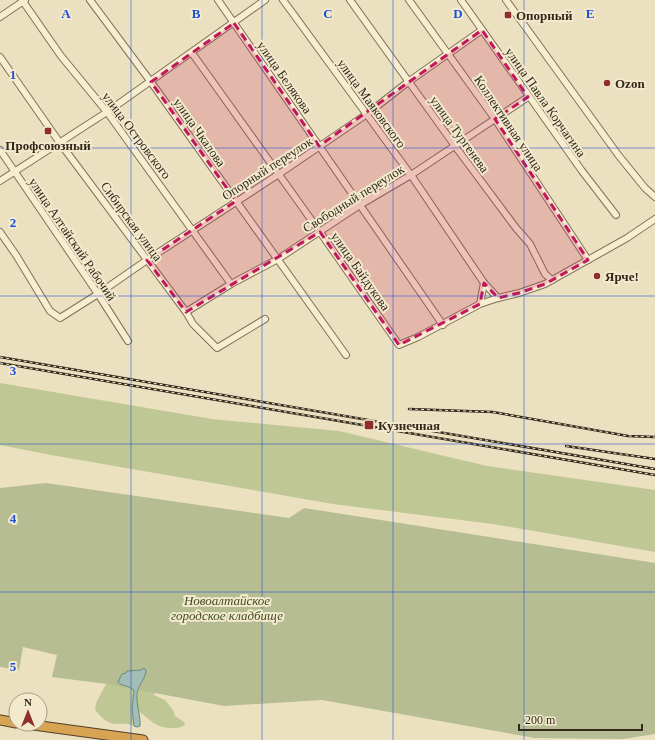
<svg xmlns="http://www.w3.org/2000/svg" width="655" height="740" font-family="'Times New Roman',serif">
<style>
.green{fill:#bfc894}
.cemetery{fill:#b6bd93}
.water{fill:#a2bdb6;stroke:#6a8a83}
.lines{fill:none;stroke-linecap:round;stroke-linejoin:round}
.minor-casing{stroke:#827158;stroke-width:8}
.highway-casing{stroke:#503f2d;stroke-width:11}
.minor{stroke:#f7edd1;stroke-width:6}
.highway{stroke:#d8a352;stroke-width:9}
.rail-casing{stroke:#33281c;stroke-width:2.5}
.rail{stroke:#f3eace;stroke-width:1;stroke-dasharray:3;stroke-linecap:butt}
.marked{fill:#c2185b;fill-opacity:0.2;stroke:#c2185b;stroke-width:3;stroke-dasharray:8 5;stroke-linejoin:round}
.grid{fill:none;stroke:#1d4ed8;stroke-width:1;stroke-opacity:0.55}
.poi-dot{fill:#8e2f2b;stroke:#f3eace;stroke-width:1.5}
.labels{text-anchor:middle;stroke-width:4;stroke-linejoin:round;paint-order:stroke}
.poi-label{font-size:13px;font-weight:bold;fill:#33281c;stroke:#f3eace;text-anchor:start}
.street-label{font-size:13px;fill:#33281c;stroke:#f3eace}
.park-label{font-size:13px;font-style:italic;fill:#414e24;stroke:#f3eace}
.grid-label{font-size:13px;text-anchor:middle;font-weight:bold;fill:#1d4ed8;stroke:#f3eace;stroke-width:4;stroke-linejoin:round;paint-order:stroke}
</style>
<rect width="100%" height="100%" fill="#ebe0bf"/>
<g class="green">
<path d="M0 383 212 419 339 431 487 466 655 490V552L493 524 333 504 51 455 0 445Z"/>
<path d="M107 682 132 688 134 691 132 709 134 726C128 723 123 724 117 724 107 724 101 717 95 710L96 703Z"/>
<path d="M138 687 154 690V695L165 700 173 710 175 716 184 722 185 725C180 728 176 728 170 728 153 727 151 719 138 711L137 697Z"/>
</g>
<path class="cemetery" d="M46 483 289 518 304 508 655 563V734L623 739 535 738 322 700 224 706 107 684 52 677 57 655 23 647 19 670 0 667V488Z"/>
<path class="water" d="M144 668 146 670C146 679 138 684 137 694 136 705 141 716 140 726L137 727 134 726 132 709 134 691C130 685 123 687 118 682L122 674 126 673 127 671 141 670Z"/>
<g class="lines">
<g class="minor-casing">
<g id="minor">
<path d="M22 0 61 56 107 112 231 284"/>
<path d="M90 0 151 82 346 355"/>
<path d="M218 0 443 325"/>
<path d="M283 0 411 175 484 283 498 298"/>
<path d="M350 0 455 146 516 228 530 244 545 274 552 280"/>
<path d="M409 0 495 119 588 260"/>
<path d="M461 0 582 171 616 215"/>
<path d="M506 0 619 156 645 188 655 197"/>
<path d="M0 17 25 0"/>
<path d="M192 53 320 232 399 345 418 337 480 304 498 298 519 293 545 284 627 238 655 219"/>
<path d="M0 57 60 143 186 312 193 324 217 348 265 319"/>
<path d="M0 150 98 294 128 341"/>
<path d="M0 181 107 112 265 0"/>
<path d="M0 232 16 255 50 311 60 318 98 294 147 260 279 174 367 114 408 82 482 30"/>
<path d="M480 304 484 283"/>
<path d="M186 312 231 284 278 259 360 205 411 175 528 97"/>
</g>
</g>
<g class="highway-casing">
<g id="highway">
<path d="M0 720 16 723"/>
<path d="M26 724 143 740"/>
</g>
</g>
<use href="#minor" class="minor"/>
<use href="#highway" class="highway"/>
<g class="rail-casing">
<g id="rail">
<path d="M0 357 655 469"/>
<path d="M0 363 655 475"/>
<path d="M409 409 493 412 628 436 655 437"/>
<path d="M566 446 655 459"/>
</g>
</g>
<use href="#rail" class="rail"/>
</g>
<path class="marked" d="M234 23 319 146 482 30 528 97 495 119 588 260 545 284 519 293 498 298 484 283 480 304 399 345 320 232 186 312 147 260 236 201 151 82Z"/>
<path class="grid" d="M131 0V740M262 0V740M393 0V740M524 0V740M0 148H655M0 296H655M0 444H655M0 592H655"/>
<g class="poi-dot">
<rect x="504" y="11" width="8" height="8" rx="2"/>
<circle cx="607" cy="83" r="4"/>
<rect x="44" y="127" width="8" height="8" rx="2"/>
<circle cx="597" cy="276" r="4"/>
<rect x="364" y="420" width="10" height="10" rx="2"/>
</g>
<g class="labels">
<g class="poi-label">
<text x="516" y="20">Опорный</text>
<text x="615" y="88">Ozon</text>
<text x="48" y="150" text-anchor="middle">Профсоюзный</text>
<text x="605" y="281">Ярче!</text>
<text x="378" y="430">Кузнечная</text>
</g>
<g class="street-label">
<text transform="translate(285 77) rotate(55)" y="5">улица Белякова</text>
<text transform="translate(546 102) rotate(55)" y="5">улица Павла Корчагина</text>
<text transform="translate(372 103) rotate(54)" y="5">улица Маяковского</text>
<text transform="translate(509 123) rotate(56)" y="5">Коллективная улица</text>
<text transform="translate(200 132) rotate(55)" y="5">улица Чкалова</text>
<text transform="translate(460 134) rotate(54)" y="5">улица Тургенева</text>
<text transform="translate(137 135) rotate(53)" y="5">улица Островского</text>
<text transform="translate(267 168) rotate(-33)" y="5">Опорный переулок</text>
<text transform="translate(353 198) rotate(-32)" y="5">Свободный переулок</text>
<text transform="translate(132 221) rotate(54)" y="5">Сибирская улица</text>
<text transform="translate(73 239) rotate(56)" y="5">улица Алтайский Рабочий</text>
<text transform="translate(361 271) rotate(55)" y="5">улица Байдукова</text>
</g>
<g class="park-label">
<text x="227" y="605">Новоалтайское<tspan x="227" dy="15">городское кладбище</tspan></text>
</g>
</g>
<g class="grid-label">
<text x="66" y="18">A</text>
<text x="196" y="18">B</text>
<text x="328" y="18">C</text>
<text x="458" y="18">D</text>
<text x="590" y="18">E</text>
<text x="13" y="79">1</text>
<text x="13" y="227">2</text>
<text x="13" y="375">3</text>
<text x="13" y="523">4</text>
<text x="13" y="671">5</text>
</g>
<g transform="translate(28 712)"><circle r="19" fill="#f3eace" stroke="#a69c87"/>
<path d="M0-3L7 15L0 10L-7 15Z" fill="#8e2f2b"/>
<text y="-6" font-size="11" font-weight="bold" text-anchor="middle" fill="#33281c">N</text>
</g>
<path d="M519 724v6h123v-6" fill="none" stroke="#33281c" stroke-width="2"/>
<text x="525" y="724" font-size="12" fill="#33281c" stroke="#f3eace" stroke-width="3" paint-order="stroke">200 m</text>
</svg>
